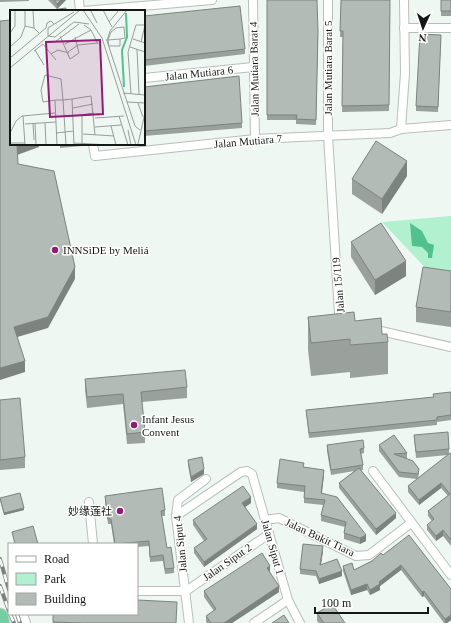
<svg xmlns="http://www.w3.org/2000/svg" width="451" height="623" font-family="'Times New Roman','Noto Sans SC',serif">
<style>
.green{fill:#b2f1cf}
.water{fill:#51c18e}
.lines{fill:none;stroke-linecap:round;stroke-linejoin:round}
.street-casing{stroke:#b8bfbb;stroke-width:10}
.highway-casing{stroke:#d0d1d0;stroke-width:17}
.street{stroke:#fff;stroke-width:8}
.highway{stroke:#72cfa1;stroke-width:15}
.rail-casing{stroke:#7c827e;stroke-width:4}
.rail{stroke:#fff;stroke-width:2.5;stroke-dasharray:8;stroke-linecap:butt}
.wall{fill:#9aa19d}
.shaded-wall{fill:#7d837f}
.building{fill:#b3bbb6;stroke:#7d837f}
.poi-dot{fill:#941a76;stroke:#fff;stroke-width:1.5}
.labels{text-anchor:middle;stroke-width:3;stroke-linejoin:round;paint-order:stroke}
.street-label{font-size:11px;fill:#151816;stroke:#fff}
.poi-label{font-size:11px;fill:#151816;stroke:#fff;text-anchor:start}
.inset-river{fill:none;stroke:#51c18e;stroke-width:2}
.inset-road{fill:none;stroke:#989e9a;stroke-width:1}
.view{fill:#941a76;fill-opacity:0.15;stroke:#941a76;stroke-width:2}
.inset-edge{fill:none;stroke:#151816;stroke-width:2}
</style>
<rect width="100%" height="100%" fill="#eff7f2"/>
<path class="green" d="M451 216V276H433L382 222Z"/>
<path class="water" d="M410 223 422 231 428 243 434 245 432 258H428V253L422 247 412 246Z"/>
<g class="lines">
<g class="street-casing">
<g id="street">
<path d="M79 0 80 11"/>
<path d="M253 0 255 139"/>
<path d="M328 0V136L339 313 341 318 345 322"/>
<path d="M83 11 212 0"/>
<path d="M404 28H451"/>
<path d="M144 78 253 67"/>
<path d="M401 129 405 73 404 0"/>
<path d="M93 144 95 156 255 139 390 133 401 129 451 125"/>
<path d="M372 329 451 347"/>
<path d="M373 471 451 575"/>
<path d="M89 502 93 544"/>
<path d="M176 516 241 472 247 471 252 474 288 600 300 623"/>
<path d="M265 520 279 518 356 556 369 555 411 523"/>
<path d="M137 591H186L269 534"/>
<path d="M23 614 26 623"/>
<path d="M189 623 176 516 178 500 206 479"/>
<path d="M254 623 288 600"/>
</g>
</g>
<g class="highway-casing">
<path id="highway" d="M0 616 2 623"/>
</g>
<use href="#street" class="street"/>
<use href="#highway" class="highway"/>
<g class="rail-casing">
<g id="rail">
<path d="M0 559 9 590"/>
<path d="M0 586 9 611"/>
<path d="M10 614 14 623"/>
<path d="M17 614 20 623"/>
</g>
</g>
<use href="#rail" class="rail"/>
</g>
<g class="wall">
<path d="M0 0H29V1L0 2Z"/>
<path d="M48 0H66L57 9Z"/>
<path d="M267 0 318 36 316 125 296 124V120H267Z"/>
<path d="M341 0H390L389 111 342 112 343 37H340Z"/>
<rect x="441" y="0" width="10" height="16"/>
<path d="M144 16 245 49V54L144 66Z"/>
<path d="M441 35 438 112 416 111V106Z"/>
<path d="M144 87 242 123V128L144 136Z"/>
<path d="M60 144H82V146L60 148Z"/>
<path d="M407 176 382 214 352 194V179Z"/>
<path d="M351 242 406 276 375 295 351 257Z"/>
<path d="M451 271V327L416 322V307Z"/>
<path d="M308 317 355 321 382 334 388 342V374L350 378V372L311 376 308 350Z"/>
<path d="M85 379 187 387V398L142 402 145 432V443L127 444 123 404 87 408 85 390Z"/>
<path d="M451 392V420L437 422V425L309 438 306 410 433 397Z"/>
<path d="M0 400 25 457V468L0 470Z"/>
<path d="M414 435 449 449V454H451V546L443 536 436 541 427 530V525L432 521 428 516V511L448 496 441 488 419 505 408 492V486L417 479 399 477 379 451V445L407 453V458H406L419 474 418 478 448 455 416 458Z"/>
<path d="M327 445 364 448V453L361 454 363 465V470H361L396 518 376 535 339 488V483L354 471 331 475 327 451Z"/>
<path d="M188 460 204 474 191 482 188 465Z"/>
<path d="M304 467 324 475 322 493 366 541 360 544 344 539V533L345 527 321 521V515L323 505 304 503V492L277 488V483Z"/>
<path d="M105 496 165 510V516H161L167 548 174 568V573L165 574 163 561 150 562 149 546 137 547V544H114L111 524H108L105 502Z"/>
<path d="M0 498 24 510 4 515 0 500Z"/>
<path d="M251 503 245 507 257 529 204 567 194 553V548L204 541 193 525V520Z"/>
<path d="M323 551 321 565 342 576 319 584 316 576 300 574V569Z"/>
<path d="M383 555 451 589V620L447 623H444L424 596 422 597 401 570 380 586V590L370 595 367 590 351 595 343 571V566L354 570Z"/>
<path d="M270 571 269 572 279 592 232 623H207L206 622V616L214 611 204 597V591Z"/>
<path d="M317 613 345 623H319L317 621Z"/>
<path d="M53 614 176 623H53Z"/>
</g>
<g class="shaded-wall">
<path d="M61 0H66L57 9V4Z"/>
<path d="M17 144H39V147L17 155Z"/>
<path d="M407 161V176L382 214V199Z"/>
<path d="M406 261V276L375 295V280Z"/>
<path d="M75 267V279L48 328 14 338V327Z"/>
<path d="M25 361V372L0 380V368Z"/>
<path d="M204 469V474L191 482V477Z"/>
<path d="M324 470V475L321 498V493Z"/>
<path d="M441 483V488L419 505V500Z"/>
<path d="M251 497V503L242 509V503Z"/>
<path d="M24 508V510L4 515V513Z"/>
<path d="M396 513V518L376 535V529Z"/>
<path d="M257 524V529L204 567V562Z"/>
<path d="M443 530V536L436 541V536Z"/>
<path d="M366 535V541L360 544V538Z"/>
<path d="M323 546V551L320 570V565Z"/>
<path d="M401 565V570L380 586V590L370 595V590L379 582Z"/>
<path d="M270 566V571L267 573V568Z"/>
<path d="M342 571V576L319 584V579Z"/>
<path d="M367 584V590L351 595V590Z"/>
<path d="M279 586V592L232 623H224Z"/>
<path d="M424 591V596L422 597V592Z"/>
<path d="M451 615V620L447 623H445V619Z"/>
</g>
<g class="building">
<path d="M54 0H61L57 4Z"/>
<path d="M267 0H317L318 31 316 120 296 119 297 115H267Z"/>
<path d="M341 0H390L389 105 342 106 343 31H340Z"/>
<rect x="441" y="0" width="10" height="11"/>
<path d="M240 6 245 49 144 60V16Z"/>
<path d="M66 8V11H52V10Z"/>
<path d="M11 20V144H17L18 164 54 171 75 267 48 317 14 327 25 361 0 368V21Z"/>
<path d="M420 34 441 35 438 107 416 106Z"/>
<path d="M239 76 242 123 144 131V87Z"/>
<path d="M376 141 407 161 382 199 352 179Z"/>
<path d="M381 223 406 261 375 280 351 242Z"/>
<path d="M423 267 451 271V312L416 307Z"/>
<path d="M354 312 355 321 381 318 382 334H387L388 342 350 345V339L311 343 308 317Z"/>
<path d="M185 370 187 387 141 392 145 432 127 434 123 394 87 397 85 379Z"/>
<path d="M451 392V415L437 417V420L309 433 306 410 434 397 433 394Z"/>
<path d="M20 398 25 457 0 460V400Z"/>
<path d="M448 432 449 449 416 452 414 435Z"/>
<path d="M394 435 407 453 394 454 413 461 419 469 418 474 399 472 379 445Z"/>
<path d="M363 440 364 448 360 449 363 465 331 470 327 445Z"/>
<path d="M450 453 451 454V540L443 530 436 536 427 525 434 519 428 511 450 494 441 483 419 500 408 486Z"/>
<path d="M202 457 204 469 191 477 188 460Z"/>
<path d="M280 459 304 463 303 467 324 470 321 493 337 497 366 535 360 538 344 533 346 522 321 515 325 500 304 498 305 486 277 483Z"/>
<path d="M359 468 396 513 376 529 339 483Z"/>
<path d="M243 486 251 497 242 503 257 524 204 562 194 548 207 539 193 520Z"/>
<path d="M162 488 165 510 161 511 167 548 171 547 174 568 165 569 163 555 150 557 149 541 115 544 111 519H108L105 496Z"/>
<path d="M20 493 24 508 4 513 0 498Z"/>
<path d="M33 526 38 544H15L12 532Z"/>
<path d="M409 535 451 589V615L445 619 424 591 422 592 401 565 379 582 380 584 370 590 367 584 351 590 343 566 352 563 354 570 372 561 381 553 383 555Z"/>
<path d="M303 544 323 546 320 565 337 559 342 571 319 579 316 571 300 569Z"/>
<path d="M262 553 270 566 267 568 279 586 224 623H211L206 616 216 609 204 591Z"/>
<path d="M137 600 177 602 176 623H83L53 622V614H137Z"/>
<path d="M332 604 345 623H324L317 613Z"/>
<path d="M284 615 289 623H272Z"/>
</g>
<g class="poi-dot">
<circle cx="55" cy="250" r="4"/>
<circle cx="134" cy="425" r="4"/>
<circle cx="120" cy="511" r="4"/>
</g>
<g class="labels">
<g class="street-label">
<text transform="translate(328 68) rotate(-90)" y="4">Jalan Mutiara Barat 5</text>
<text transform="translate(254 69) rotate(-91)" y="4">Jalan Mutiara Barat 4</text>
<text transform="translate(199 73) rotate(-6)" y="4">Jalan Mutiara 6</text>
<text transform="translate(248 141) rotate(-5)" y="4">Jalan Mutiara 7</text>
<text transform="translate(338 285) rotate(-95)" y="4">Jalan 15/119</text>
<text transform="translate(320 537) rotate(25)" y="4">Jalan Bukit Tiara</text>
<text transform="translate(180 544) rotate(-96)" y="4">Jalan Siput 4</text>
<text transform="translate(273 547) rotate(74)" y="4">Jalan Siput 1</text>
<text transform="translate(227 562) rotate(-35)" y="4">Jalan Siput 2</text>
</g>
<g class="poi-label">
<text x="63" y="254">INNSiDE by Meliá</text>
<text x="142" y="423">Infant Jesus<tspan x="142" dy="13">Convent</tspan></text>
<text x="112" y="515" text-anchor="end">妙缘莲社</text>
</g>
</g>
<g transform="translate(10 10)">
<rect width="135" height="135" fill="#eff7f2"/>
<path class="inset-river" d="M114 77 112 40 117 27 116 3"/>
<path class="inset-road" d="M23 0 24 18M73 0 92 28 126 135M93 0 102 17M117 0 100 21 97 31 125 116 130 120M81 1 87 13M64 2 38 18V26L45 27 64 12 79 14M99 12 109 0M74 15 81 20 88 34M15 16 24 18 29 23M0 23 5 16V0M50 26 60 49 69 43M65 27 69 43M123 29 135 33M96 30H98L110 29 115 28 114 17 106 18 101 22 98 30 99 36H110V29M46 31 69 14M131 32 135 15M55 34 81 20M0 37 11 27 15 16V0M120 37 135 42M127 39 129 84M25 40 34 55M24 41 33 34 46 50M58 42 68 35 88 33M41 44 48 40 59 43M0 48 36 18 37 13 41 11 44 14M0 58 70 0M113 83 135 85M121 84 118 42 126 15H135M62 89 64 135M45 91 47 135M117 92 135 93M128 93 133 107M63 98 83 94M72 105V133M13 106 15 135M63 106 84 103M109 106 118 135M85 108 114 106M23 113 24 130M25 113 26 135M35 113 36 135M15 114 46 112M101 116 106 135M85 117 111 115M118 120 121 135M0 123 6 111 12 106 45 103M46 123 64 121M73 124 104 126M0 133H15M64 133 99 135M128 134 135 103M56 135 53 90 51 69 35 65 31 80 33 92 46 90H53L62 89 81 86 85 125"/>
<path class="view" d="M90 30 93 104 40 107 36 32Z"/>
<rect width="135" height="135" class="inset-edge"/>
</g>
<rect x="8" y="543" width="130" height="72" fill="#ffffff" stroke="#a1a3a2"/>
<rect x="16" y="556" width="20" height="6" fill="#ffffff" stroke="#a1a3a2"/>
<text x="44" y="563" font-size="12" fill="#151816">Road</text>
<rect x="16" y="573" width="20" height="12" fill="#b2f1cf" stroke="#a1a3a2"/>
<text x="44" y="583" font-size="12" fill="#151816">Park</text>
<rect x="16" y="593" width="20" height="12" fill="#b3bbb6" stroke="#a1a3a2"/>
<text x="44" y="603" font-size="12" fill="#151816">Building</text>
<g transform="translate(423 28) rotate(183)" stroke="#ffffff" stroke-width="3" paint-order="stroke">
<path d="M0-3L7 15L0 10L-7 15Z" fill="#151816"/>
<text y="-6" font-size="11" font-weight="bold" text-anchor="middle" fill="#151816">N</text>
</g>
<path d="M315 607v6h113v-6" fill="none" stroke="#151816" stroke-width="2"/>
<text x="321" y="607" font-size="12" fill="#151816" stroke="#ffffff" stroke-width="3" paint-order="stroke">100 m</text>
</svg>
